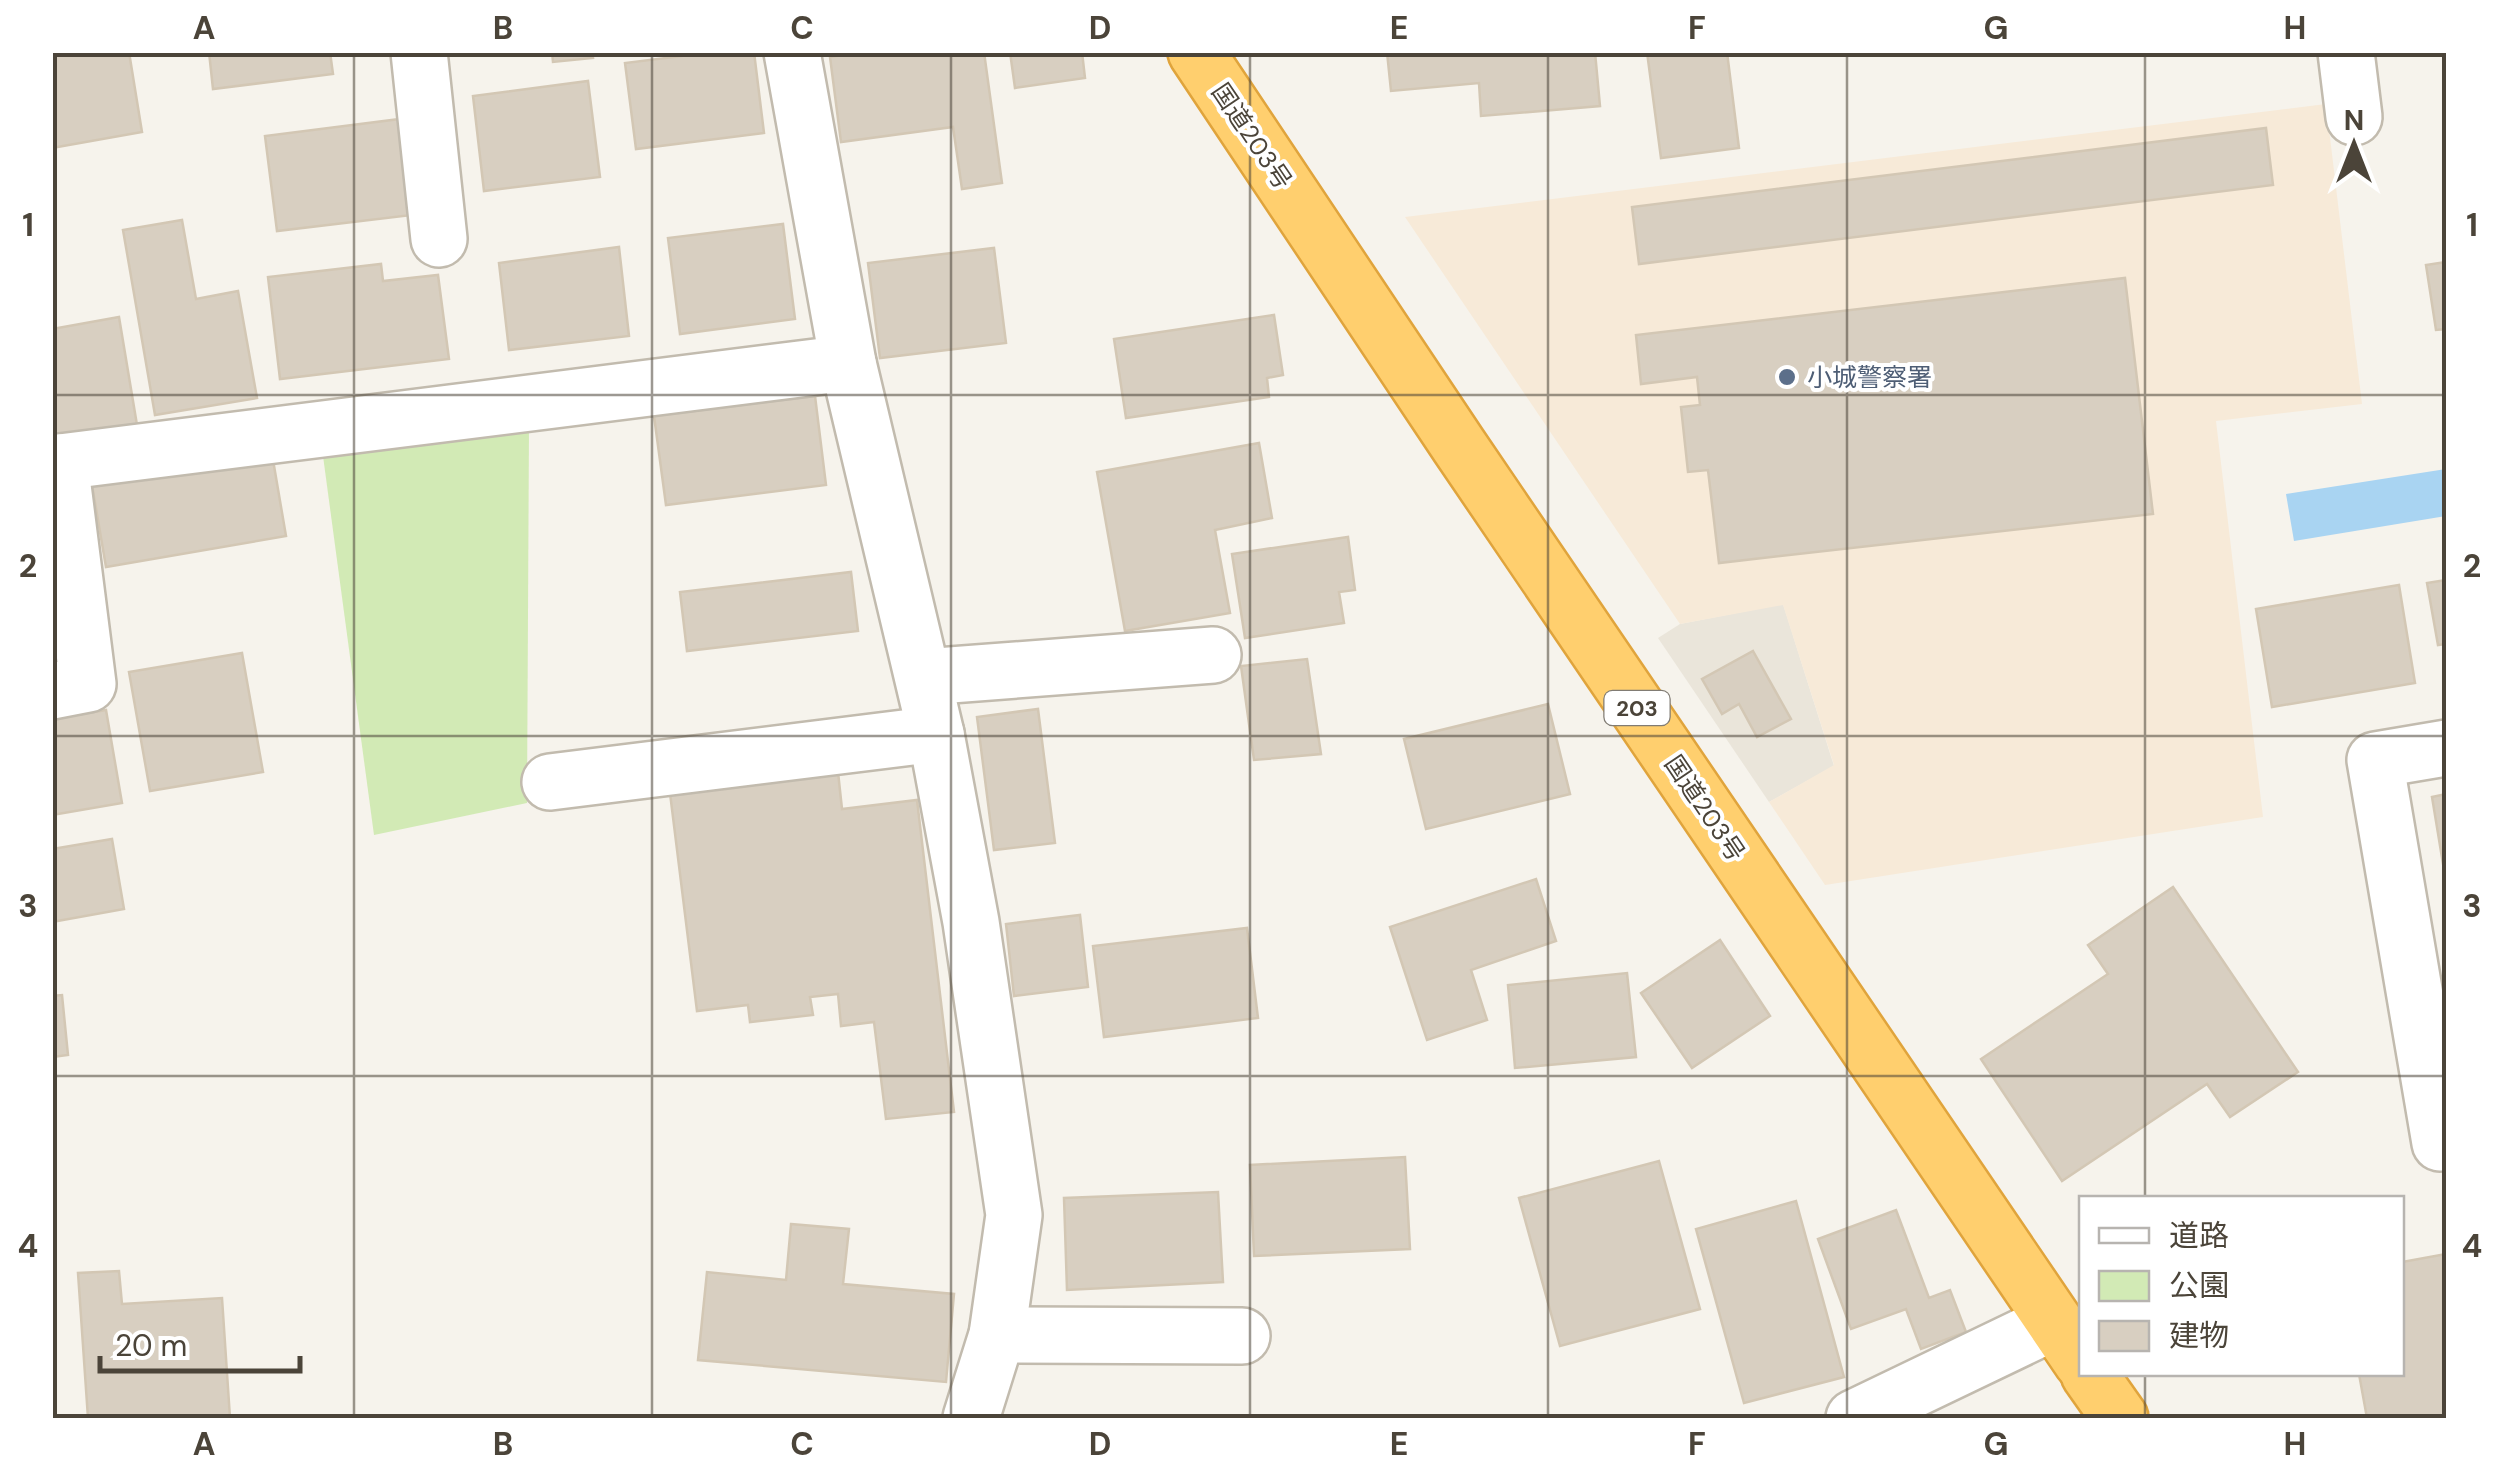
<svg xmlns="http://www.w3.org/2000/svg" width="2499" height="1471" font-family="'DM Sans','Noto Sans JP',sans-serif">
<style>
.residential{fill:#eae5da}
.commercial{fill:#f7ead8}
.green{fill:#d2eab5}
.water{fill:#a9d4f2}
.building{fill:#d8cfc1;stroke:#d3c7b4;stroke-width:2.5}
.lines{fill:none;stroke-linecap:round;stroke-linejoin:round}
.minor-casing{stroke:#c2bbae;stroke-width:60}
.highway-casing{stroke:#e0a43c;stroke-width:60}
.minor{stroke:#fff;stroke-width:55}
.highway{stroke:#ffcf6e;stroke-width:55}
.grid{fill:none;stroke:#4b4439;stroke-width:2.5;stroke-opacity:0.55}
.service-dot{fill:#5c6f8a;stroke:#fff;stroke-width:4}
.labels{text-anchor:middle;stroke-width:8;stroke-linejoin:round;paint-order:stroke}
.shield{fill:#fff;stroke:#817c74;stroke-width:2.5}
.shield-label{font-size:22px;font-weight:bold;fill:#4b4439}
.street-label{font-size:25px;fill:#4b4439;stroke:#fff}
.service-label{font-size:25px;fill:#4e5e75;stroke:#fff;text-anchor:start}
.neatline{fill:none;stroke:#4b4439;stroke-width:4}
.grid-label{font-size:32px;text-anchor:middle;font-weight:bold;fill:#4b4439}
</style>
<rect width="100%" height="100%" fill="#f6f3ec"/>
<path class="residential" d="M1783 604 1834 766 1769 802 1658 638 1680 624Z"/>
<path class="commercial" d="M2326 104 2362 404 2216 421 2263 817 1825 885 1769 802 1834 765 1783 605 1680 624 1405 217Z"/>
<path class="green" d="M529 426 527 803 374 835 323 456Z"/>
<path class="water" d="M2446 469V516L2294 541 2286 494Z"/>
<g class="building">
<path d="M52 52H129L142 132 52 148Z"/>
<path d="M209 52H330L333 74 213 89Z"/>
<path d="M552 52H592L593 58 553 62Z"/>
<path d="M714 52H754L764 133 636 149 625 63Z"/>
<path d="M861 52H984L1002 183 962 189 953 127 841 142 830 57Z"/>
<path d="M1010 52H1082L1085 78 1015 88Z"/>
<path d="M1387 52H1595L1600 106 1481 116 1479 83 1391 91Z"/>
<path d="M1647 52H1727L1739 148 1661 158Z"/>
<path d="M588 81 600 177 484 191 473 96Z"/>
<path d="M400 119 412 215 277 231 265 136Z"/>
<path d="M2266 128 2273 185 1639 264 1632 207Z"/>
<path d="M182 220 196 299 238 291 257 398 155 415 123 230Z"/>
<path d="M783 224 795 319 680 334 668 238Z"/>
<path d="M619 247 629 336 509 350 499 263Z"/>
<path d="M994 248 1006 343 880 358 868 263Z"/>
<path d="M2446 262V329L2436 330 2426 265Z"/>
<path d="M381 264 383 281 438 275 449 359 280 379 268 277Z"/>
<path d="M2125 278 2153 514 1719 563 1708 470 1688 472 1681 407 1700 405 1697 377 1641 384 1636 335Z"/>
<path d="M1274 315 1283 375 1267 378 1269 397 1126 418 1114 339Z"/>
<path d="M119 317 137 425 52 440V329Z"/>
<path d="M815 396 826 485 666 505 654 416Z"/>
<path d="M1259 443 1272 518 1215 530 1230 613 1125 631 1097 472Z"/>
<path d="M272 454 286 536 106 567 92 485Z"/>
<path d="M1348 537 1355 590 1339 592 1344 623 1245 638 1232 554Z"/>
<path d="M851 572 858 631 687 651 680 592Z"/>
<path d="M2446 580V644L2438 645 2427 583Z"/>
<path d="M2399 585 2415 683 2272 707 2256 609Z"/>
<path d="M1753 651 1791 719 1757 737 1739 704 1722 714 1702 679Z"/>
<path d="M242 653 263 772 150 791 129 672Z"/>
<path d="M1307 659 1321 754 1254 760 1241 666Z"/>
<path d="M1548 704 1570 794 1426 829 1404 739Z"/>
<path d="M1038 709 1055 843 994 850 977 717Z"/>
<path d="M106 710 122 803 52 815V719Z"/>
<path d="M838 772 842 809 917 800 954 1112 886 1119 874 1022 841 1026 838 994 810 997 813 1015 750 1022 748 1005 697 1011 670 793Z"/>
<path d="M2446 794V882L2432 797Z"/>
<path d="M112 839 124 909 52 922V849Z"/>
<path d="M1536 879 1556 941 1471 970 1487 1020 1427 1040 1390 927Z"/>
<path d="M2173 887 2298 1072 2230 1117 2207 1084 2062 1181 1981 1059 2108 974 2088 945Z"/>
<path d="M1080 915 1088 987 1014 996 1006 924Z"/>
<path d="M1247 928 1258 1018 1104 1037 1093 946Z"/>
<path d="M1720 940 1770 1016 1692 1068 1641 993Z"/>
<path d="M1627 973 1636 1057 1515 1068 1508 985Z"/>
<path d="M62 995 68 1055 52 1057V996Z"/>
<path d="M1405 1157 1410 1249 1254 1256 1250 1165Z"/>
<path d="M1659 1161 1700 1309 1560 1346 1519 1198Z"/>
<path d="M1218 1192 1223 1282 1067 1290 1064 1198Z"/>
<path d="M1796 1201 1844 1377 1744 1403 1696 1229Z"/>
<path d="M1896 1210 1929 1298 1950 1290 1966 1332 1921 1349 1906 1309 1851 1329 1818 1239Z"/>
<path d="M791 1224 849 1229 843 1284 954 1294 946 1382 698 1360 707 1272 786 1280Z"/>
<path d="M2446 1254V1418H2367L2359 1374H2402V1262Z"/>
<path d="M119 1271 122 1304 222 1298 230 1418H88L78 1273Z"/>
</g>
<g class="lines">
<g class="minor-casing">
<g id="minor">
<path d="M419 52 439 239"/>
<path d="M792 52 848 363 936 734 971 922 1014 1215 997 1335 971 1418"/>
<path d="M2346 52 2354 117"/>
<path d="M52 463 848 363"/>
<path d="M924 677 1213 655"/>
<path d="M52 691 88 684 60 462"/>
<path d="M2446 748 2375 760 2440 1143 2446 1142"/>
<path d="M550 782 936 734"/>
<path d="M997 1335 1242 1336"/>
<path d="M1854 1418 2054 1322"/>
</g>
</g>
<g class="highway-casing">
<g id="highway">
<path d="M1196 52 1459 446 2082 1362"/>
<path d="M2089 1374 2120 1418"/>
</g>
</g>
<use href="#minor" class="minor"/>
<use href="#highway" class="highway"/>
</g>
<path class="grid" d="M354 52V1418M652 52V1418M951 52V1418M1250 52V1418M1548 52V1418M1847 52V1418M2145 52V1198M52 395H2446M52 736H2446M52 1076H2446M2145 1374V1418"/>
<circle class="service-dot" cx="1787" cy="377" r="10"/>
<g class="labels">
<rect class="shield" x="1604.5" y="691" width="65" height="34" rx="8"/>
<g class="shield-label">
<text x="1637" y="716">203</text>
</g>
<g class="street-label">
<text transform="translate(1252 136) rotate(56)" y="9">国道203号</text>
<text transform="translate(1705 808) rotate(56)" y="9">国道203号</text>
</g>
<g class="service-label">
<text x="1807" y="386">小城警察署</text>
</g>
</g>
<rect width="2499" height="1471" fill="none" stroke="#ffffff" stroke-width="110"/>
<rect x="2079" y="1196" width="325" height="180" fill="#ffffff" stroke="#b7b4b0" stroke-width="2.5"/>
<rect x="2099" y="1228" width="50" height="15" fill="#ffffff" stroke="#b7b4b0" stroke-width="2.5"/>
<text x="2169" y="1246" font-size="30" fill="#4b4439">道路</text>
<rect x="2099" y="1271" width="50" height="30" fill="#d2eab5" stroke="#b7b4b0" stroke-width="2.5"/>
<text x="2169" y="1296" font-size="30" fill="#4b4439">公園</text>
<rect x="2099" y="1321" width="50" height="30" fill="#d8cfc1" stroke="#b7b4b0" stroke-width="2.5"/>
<text x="2169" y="1346" font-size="30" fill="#4b4439">建物</text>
<g transform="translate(2354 145)" stroke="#ffffff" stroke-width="8" paint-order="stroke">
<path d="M0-8L18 38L0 25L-18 38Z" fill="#4b4439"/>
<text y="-15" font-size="28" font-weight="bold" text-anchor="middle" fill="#4b4439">N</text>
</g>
<path d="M100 1356v15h200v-15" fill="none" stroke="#4b4439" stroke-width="5"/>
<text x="115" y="1356" font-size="30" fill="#4b4439" stroke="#ffffff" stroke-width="8" paint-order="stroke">20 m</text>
<rect x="55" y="55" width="2389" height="1361" class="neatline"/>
<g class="grid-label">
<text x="204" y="39">A</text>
<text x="503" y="39">B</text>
<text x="802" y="39">C</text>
<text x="1100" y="39">D</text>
<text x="1399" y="39">E</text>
<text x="1697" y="39">F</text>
<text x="1996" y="39">G</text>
<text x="2295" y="39">H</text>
<text x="28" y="236">1</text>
<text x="2472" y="236">1</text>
<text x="28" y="577">2</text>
<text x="2472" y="577">2</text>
<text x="28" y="917">3</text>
<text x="2472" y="917">3</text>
<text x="28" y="1257">4</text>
<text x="2472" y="1257">4</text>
<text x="204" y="1455">A</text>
<text x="503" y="1455">B</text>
<text x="802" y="1455">C</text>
<text x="1100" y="1455">D</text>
<text x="1399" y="1455">E</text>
<text x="1697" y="1455">F</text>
<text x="1996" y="1455">G</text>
<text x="2295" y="1455">H</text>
</g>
</svg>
